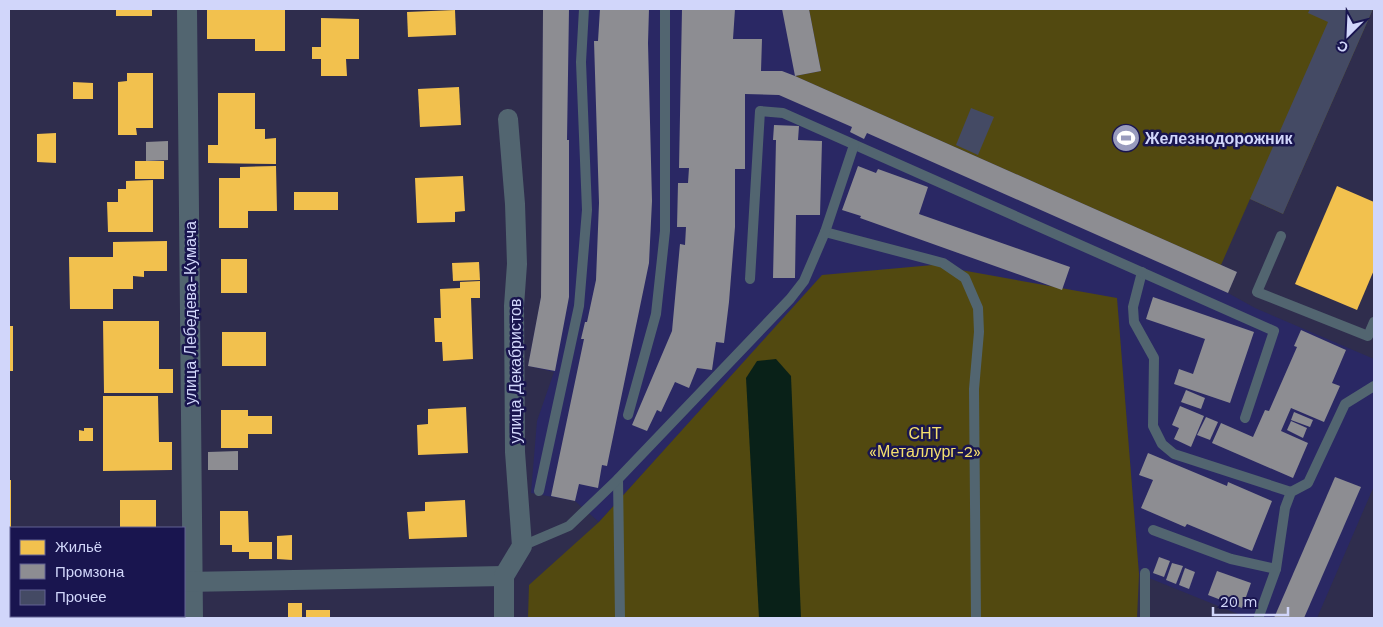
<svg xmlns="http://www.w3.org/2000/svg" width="1383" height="627" font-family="'Work Sans',sans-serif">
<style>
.built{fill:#2a2864}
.green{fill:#524910}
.water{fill:#092118}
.homes{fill:#f2c14e}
.industry{fill:#8d8d92}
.building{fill:#444a64}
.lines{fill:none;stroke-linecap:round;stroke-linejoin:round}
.service{stroke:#526570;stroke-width:10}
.minor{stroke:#526570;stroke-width:20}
.labels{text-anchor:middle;stroke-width:5;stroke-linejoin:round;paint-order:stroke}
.poi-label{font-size:16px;font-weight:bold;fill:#d1d6fa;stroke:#19154f;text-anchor:start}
.street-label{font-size:16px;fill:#d1d6fa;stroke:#19154f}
.park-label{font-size:16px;fill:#f5e06e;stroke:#19154f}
</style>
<rect width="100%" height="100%" fill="#2f2d4d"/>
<path class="built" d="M543 9H809L821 71 796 77 1237 272 1228 293 1255 308 1374 359V486L1317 618H1248L1139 574 1117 299 822 276 599 522 575 501 531 493 537 421 554 372 528 366 541 297Z"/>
<g class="green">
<path d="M809 9H1373L1283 214 1250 199 1221 265 795 76 821 71Z"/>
<path d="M933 265 1117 298 1139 574 1137 618H528L529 585 599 522 822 275Z"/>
</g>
<path class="water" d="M776 359 791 376 801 618H759L746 378 757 361Z"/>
<g class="homes">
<rect x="116" y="9" width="36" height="7"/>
<path d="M207 10H285V51H255V39H207Z"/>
<path d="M455 10 456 35 408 37 407 12Z"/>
<path d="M321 18 359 19V59H346L347 76H321V59H312V47H321Z"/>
<path d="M127 73H153V128H136L137 135H118V82L127 81Z"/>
<path d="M73 82 93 83V99H73Z"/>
<path d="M459 87 461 125 420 127 418 89Z"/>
<path d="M218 93H255V129H265V139L276 138V164L208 163V145H218Z"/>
<path d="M56 133V163L37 162V134Z"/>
<rect x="135" y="161" width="29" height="18"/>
<path d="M276 166 277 211H248V228H219V178H240V167Z"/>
<path d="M463 176 465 211 455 212V222L417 223 415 178Z"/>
<path d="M153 180V232H108L107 202H118V189H126V181Z"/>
<path d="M1337 186 1374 202V270L1357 310 1295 284Z"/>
<rect x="294" y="192" width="44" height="18"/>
<path d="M167 241V271H144V277L133 276V289H113V309H70L69 257H113V242Z"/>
<rect x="221" y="259" width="26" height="34"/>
<path d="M479 262 480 280 453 281 452 263Z"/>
<path d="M480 281V298H471L473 359 443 361 442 342H435L434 318H441L440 289 460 288V282Z"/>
<path d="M103 321H159V369H173V393H104Z"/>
<rect x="9" y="326" width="4" height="45"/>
<rect x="222" y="332" width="44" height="34"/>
<path d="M103 396H158L159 442H172V470L103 471Z"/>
<path d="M466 407 468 453 418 455 417 425 428 424V409Z"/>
<path d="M221 410H248V416H272V434H248V448H221Z"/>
<path d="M84 428H93V441H79V430L84 431Z"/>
<rect x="9" y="480" width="2" height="58"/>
<rect x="120" y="500" width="36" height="28"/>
<path d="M465 500 467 537 409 539 407 512 425 511V502Z"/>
<path d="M220 511H248L249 542H272V559H249V552H232V545H220Z"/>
<path d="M292 535V560L277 559V536Z"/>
<rect x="288" y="603" width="14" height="15"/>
<rect x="306" y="610" width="24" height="8"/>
</g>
<g class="industry">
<path d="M543 9H569L567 140H569V297L555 371 528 366 541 297Z"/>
<path d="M600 9H649L648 43 652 201 649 263 607 466 602 465 598 488 579 484 575 501 551 496 584 339H581L585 322H587L596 280 599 203 594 41H598Z"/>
<path d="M682 9H735L733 39H762L761 71H782L795 76 782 9H809L821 71 795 76 1237 272 1228 293 867 133 864 139 850 132 852 127 779 95 745 94V169H735V227L729 302 724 343 716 342 712 370 697 368 689 388 675 382 661 412 657 410 647 431 632 425 672 331 680 244 685 245 686 227H677L678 183H688L689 168H679Z"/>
<path d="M774 125 799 126 798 140 822 141 820 215H796L795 278H773L776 140H773Z"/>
<path d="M168 141V160L146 161V142Z"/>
<path d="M858 166 876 173 878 169 928 187 919 214 1070 267 1062 290 860 218 861 216 842 210Z"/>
<path d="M1153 297 1254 332 1230 403 1174 384 1179 369 1193 374 1205 339 1146 319Z"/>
<path d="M1301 330 1346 350 1332 383 1340 386 1324 422 1291 408 1281 431 1308 443 1293 478 1212 443 1221 423 1253 437 1265 410 1269 411 1297 347 1294 346Z"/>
<path d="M1186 390 1205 398 1201 409 1181 402Z"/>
<path d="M1180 406 1204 416 1191 447 1174 439 1179 428 1172 425Z"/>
<path d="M1294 412 1313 420 1310 427 1291 420Z"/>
<path d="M1206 417 1218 422 1210 440 1197 435Z"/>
<path d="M1291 421 1307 428 1303 438 1287 430Z"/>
<path d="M238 451V470H208V452Z"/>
<path d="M1148 453 1227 486 1228 482 1272 501 1252 551 1187 524 1185 527 1141 508 1153 480 1139 475Z"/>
<path d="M1335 477 1361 487 1304 618H1274Z"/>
<path d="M1159 557 1170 561 1164 577 1153 573Z"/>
<path d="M1172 563 1183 566 1176 584 1166 580Z"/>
<path d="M1185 568 1195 572 1189 589 1179 585Z"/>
<path d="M1217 571 1251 583 1242 608 1208 595Z"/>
</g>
<g class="building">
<path d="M1310 9H1373L1283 214 1250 199 1328 22 1308 13Z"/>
<path d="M971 108 994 117 978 155 956 145Z"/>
</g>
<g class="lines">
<g class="service">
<path d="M825 232 943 263 965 278 978 308 979 332 974 389 976 618"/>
<path d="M1281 236 1257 292 1368 336 1374 322"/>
<path d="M1142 272 1133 307 1134 322 1154 358 1153 426 1162 444 1174 454 1291 492"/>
<path d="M750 279 760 111 783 113 1274 331 1245 418"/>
<path d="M628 415 656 314 665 231V9"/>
<path d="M618 479 620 618"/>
<path d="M539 491 579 306 587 210 581 62 584 9"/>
<path d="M1153 530 1231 559 1276 569"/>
<path d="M522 546 569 526 618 479 790 299 804 281 825 232 854 145"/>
<path d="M1259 616 1276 569 1285 508 1291 492 1308 483 1345 404 1374 386"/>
<path d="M1145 618V573"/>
</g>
<g class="minor">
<path d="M187 9 193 618"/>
<path d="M184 582 504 576"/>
<path d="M9 585H11"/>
<path d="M504 618V576L522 546 515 452 514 306 517 264 515 204 508 119"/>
</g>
</g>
<defs>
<g id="stadium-disc" transform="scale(1.4375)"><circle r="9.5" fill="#989bbd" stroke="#19154f"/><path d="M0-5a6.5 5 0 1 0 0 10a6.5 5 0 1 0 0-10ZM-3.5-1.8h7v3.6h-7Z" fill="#fff"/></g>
</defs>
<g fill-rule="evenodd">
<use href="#stadium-disc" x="1126" y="138"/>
</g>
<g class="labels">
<g class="poi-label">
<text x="1145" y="144">Железнодорожник</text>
</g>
<g class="street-label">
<text transform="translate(190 313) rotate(-90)" y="6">улица Лебедева-Кумача</text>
<text transform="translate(515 371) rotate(-90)" y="6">улица Декабристов</text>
</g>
<g class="park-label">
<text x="925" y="439">СНТ<tspan x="925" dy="18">«Металлург-2»</tspan></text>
</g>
</g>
<rect width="1383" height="627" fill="none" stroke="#d1d6fa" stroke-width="20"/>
<rect x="10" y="527" width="175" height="90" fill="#19154f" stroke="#636293"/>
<rect x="20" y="540" width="25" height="15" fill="#f2c14e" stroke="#636293"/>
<text x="55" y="552" font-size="15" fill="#d1d6fa">Жильё</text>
<rect x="20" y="564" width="25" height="15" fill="#8d8d92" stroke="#636293"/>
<text x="55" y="577" font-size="15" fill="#d1d6fa">Промзона</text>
<rect x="20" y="590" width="25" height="15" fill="#444a64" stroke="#636293"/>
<text x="55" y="602" font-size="15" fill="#d1d6fa">Прочее</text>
<g transform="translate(1348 35) rotate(204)" stroke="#19154f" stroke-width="4" paint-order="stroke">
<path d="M0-4L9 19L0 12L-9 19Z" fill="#d1d6fa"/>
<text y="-8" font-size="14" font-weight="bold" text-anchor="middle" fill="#d1d6fa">С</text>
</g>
<path d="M1213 607v8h75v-8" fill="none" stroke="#d1d6fa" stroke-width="2.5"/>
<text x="1220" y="607" font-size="15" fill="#d1d6fa" stroke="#19154f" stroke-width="4" paint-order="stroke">20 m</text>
</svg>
